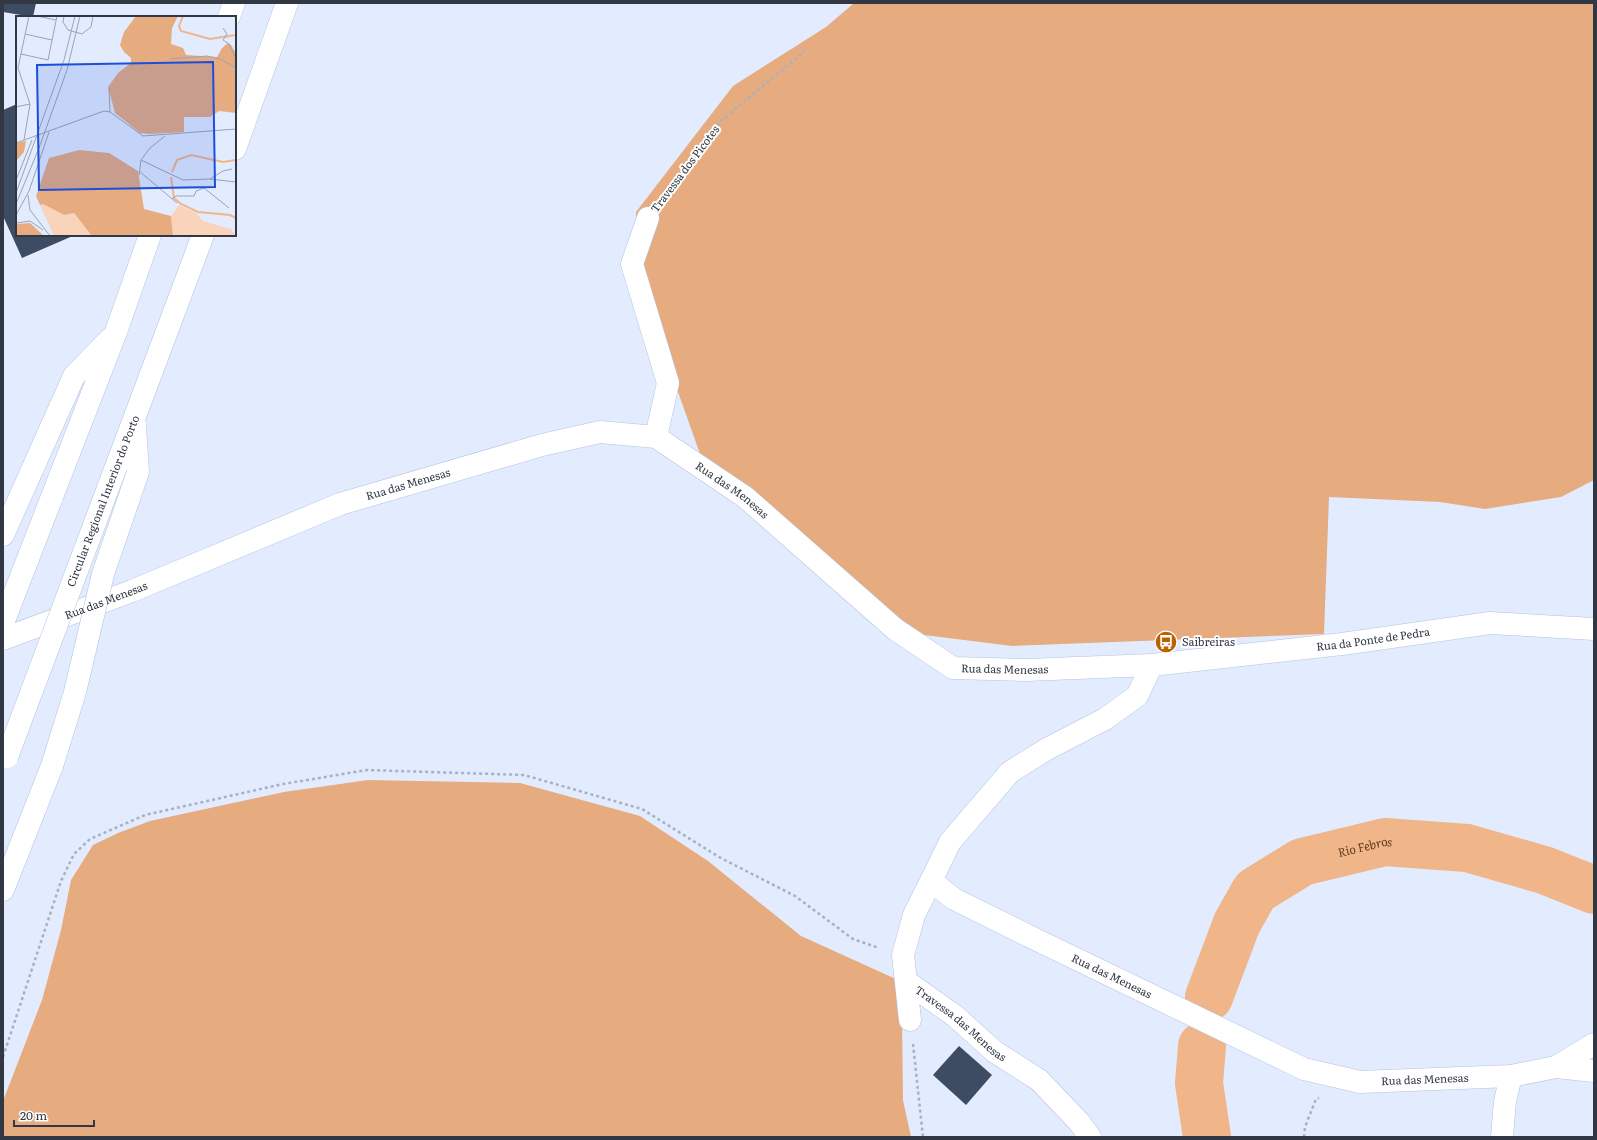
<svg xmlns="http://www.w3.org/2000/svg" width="1597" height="1140" font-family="Literata,serif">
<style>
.forest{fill:#e7ab80}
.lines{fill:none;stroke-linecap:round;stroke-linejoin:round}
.river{stroke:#f1b58a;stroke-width:48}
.building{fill:#3e4c63}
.street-casing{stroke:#b3c3df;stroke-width:23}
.secondary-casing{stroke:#b3c3df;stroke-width:23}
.highway-casing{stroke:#b3c3df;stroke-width:23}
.path{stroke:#a8b1c1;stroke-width:2.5;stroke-dasharray:3 3;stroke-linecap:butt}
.street{stroke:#fff;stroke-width:22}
.secondary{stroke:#fff;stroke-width:22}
.highway{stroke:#fff;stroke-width:22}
.highway-bridge-casing{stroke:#b3c3df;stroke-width:23;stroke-linecap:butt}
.highway-bridge{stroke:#fff;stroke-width:22}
.labels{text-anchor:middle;stroke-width:4;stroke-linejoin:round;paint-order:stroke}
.street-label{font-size:11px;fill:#313843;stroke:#fff}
.poi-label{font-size:11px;fill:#313843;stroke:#fff;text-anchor:start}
.water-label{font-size:12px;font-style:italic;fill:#613919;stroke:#fff}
.inset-river{fill:none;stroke:#f1b58a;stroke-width:2}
.inset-road{fill:none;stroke:#9ba4b3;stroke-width:1}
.view{fill:#1d4ed8;fill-opacity:0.15;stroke:#1d4ed8;stroke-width:2}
.inset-edge{fill:none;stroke:#313843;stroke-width:2}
</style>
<rect width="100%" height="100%" fill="#e2ecfe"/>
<g class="forest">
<path d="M854 3H1594V480L1561 497 1485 509 1440 502 1329 497 1324 634 1012 646 924 635 851 587 700 454 636 273V212L733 86 826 27Z"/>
<path d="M368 780 520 783 640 816 708 861 801 936 898 980 902 1018 903 1100 911 1137H3V1101L42 1000 61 930 71 880 93 845 118 833 150 821 284 792Z"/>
</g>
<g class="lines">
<g class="river">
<path id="s1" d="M1209 997 1237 923 1255 891 1302 862 1385 842 1467 848 1544 870 1594 890"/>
<path d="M1202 1046 1199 1083 1207 1137"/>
</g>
</g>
<g class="building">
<path d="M3 3H36L33 17 3 12Z"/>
<path d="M17 104V235H75L22 258 3 216V110Z"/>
<path d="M959 1046 992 1075 966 1105 933 1075Z"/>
</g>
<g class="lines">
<g class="street-casing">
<g id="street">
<path d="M648 218 632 264 668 383 656 437"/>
<path id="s2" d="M1152 665 1137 696 1105 719 1047 749 1010 772 950 842 931 881 954 899 1037 940 1304 1069 1360 1082 1511 1076 1556 1067 1594 1044"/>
<path id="s3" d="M907 982 955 1016 995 1052 1039 1080 1079 1122 1090 1137"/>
<path d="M910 1020 903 955 914 915 931 881"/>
<path d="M1556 1067 1594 1071"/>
<path d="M1502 1137 1505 1101 1511 1076"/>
</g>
</g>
<g class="secondary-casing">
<g id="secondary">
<path id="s4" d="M3 639 132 591 340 504 542 445 600 432 656 437 745 497 895 629 953 668 1026 670 1152 665 1342 644 1490 623 1594 629"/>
</g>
</g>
<g class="highway-casing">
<g id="highway">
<path d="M229 17 234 3"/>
<path d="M235 149 287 3"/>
<path d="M134 419 203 235"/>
<path d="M3 535 74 376 110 339"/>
<path d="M3 623 116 332 150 235"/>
<path d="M3 890 52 766"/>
</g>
</g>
<g class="path">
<path d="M663 198 721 121 805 51"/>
<path d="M913 1044 923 1137"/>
<path d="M3 1057 61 881 74 854 90 839 145 815 283 784 367 770 524 775 642 809 719 857 795 896 853 939 879 948"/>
<path d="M1304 1137 1305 1127 1316 1099 1319 1098"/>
</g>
<use href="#street" class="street"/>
<use href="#secondary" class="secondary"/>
<use href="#highway" class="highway"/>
<g class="highway-bridge-casing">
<g id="highway-bridge">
<path d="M7 757 134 419"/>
<path d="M52 766 75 692 103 574 138 472 135 426"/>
</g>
</g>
<use href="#highway-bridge" class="highway-bridge"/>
</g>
<defs>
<g id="bus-disc" transform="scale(1.15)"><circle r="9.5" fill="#bb6200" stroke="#fff"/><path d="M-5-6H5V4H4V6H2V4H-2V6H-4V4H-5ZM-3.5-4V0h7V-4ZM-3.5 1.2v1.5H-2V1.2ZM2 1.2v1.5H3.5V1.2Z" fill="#fff"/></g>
</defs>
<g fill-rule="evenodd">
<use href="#bus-disc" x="1166" y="642"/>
</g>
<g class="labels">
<g class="street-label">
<text transform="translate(685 169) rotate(-53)" y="4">Travessa dos Picotes</text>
<text dy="4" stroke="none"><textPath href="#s4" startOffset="434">Rua das Menesas</textPath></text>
<text dy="4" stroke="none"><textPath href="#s4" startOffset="782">Rua das Menesas</textPath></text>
<text transform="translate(103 501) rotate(-69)" y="4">Circular Regional Interior do Porto</text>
<text dy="4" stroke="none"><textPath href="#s4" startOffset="110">Rua das Menesas</textPath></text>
<text dy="4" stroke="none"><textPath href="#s4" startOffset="1488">Rua da Ponte de Pedra</textPath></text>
<text dy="4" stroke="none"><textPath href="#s4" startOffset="1118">Rua das Menesas</textPath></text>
<text dy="4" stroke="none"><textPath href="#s2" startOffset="523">Rua das Menesas</textPath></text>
<text dy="4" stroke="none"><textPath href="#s3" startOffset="68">Travessa das Menesas</textPath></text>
<text dy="4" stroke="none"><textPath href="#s2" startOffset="859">Rua das Menesas</textPath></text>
</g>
<g class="poi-label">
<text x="1182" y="646">Saibreiras</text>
</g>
<g class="water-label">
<text dy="4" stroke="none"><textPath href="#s1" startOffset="236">Rio Febros</textPath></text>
</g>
</g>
<g transform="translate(16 16)">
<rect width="220" height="220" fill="#e2ecfe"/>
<path d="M27 188 48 199 58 197 76 220H38L24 189ZM163 189 180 197 187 205 215 213 220 220H157L155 200Z" fill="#f9d4ba"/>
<path d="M120 0H162L156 12 155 28 167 32 170 39 201 41 206 32 212 27 215 29 220 37V97L203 95 194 101H168V116L134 118 124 117 99 97 92 71 102 57 115 47V42L108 36 104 29 108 16ZM10 125 8 136 0 145V127ZM63 134 93 137 122 155 128 193 155 200 157 220H76L58 197 48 199 27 188 24 189 20 180 33 142ZM14 207 28 220H0V208Z" fill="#e7ab80"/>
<path class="inset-river" d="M167 0 163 10 165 15 194 23 220 19M156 156 161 144 175 139 207 146 220 144M155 161 158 182 165 188 182 196 214 199 220 202"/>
<path class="inset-road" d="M21 0 40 4M48 0 47 6 52 14 66 18 75 11 77 0M207 12 211 18 207 24 213 28 220 43M9 18 36 24M5 38 32 44 41 0M154 43 191 40 204 43 220 52M93 72 94 96M0 91 14 88M149 120 134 132 125 144 167 164 194 163 220 166M8 124 14 88 2 52 13 0M0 127 88 95 94 96 127 120 220 113M123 155 161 187M123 159 125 144M194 163 207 155 216 153M0 164 16 124M188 172 213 192M0 177 48 44 59 0M12 179 14 194 34 220M156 183 160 180H178L180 175 188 172M0 188 23 132 51 54 64 0M0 199 13 175 33 116M0 207 14 205 27 214"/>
<path class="view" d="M197 46 199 171 23 174 21 49Z"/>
<rect width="220" height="220" class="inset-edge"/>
</g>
<rect width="1597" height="1140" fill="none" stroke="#313843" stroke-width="8"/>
<path d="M14 1120v6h80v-6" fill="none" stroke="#313843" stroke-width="2"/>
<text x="20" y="1120" font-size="12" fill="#313843" stroke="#ffffff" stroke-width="3" paint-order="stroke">20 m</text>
</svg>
